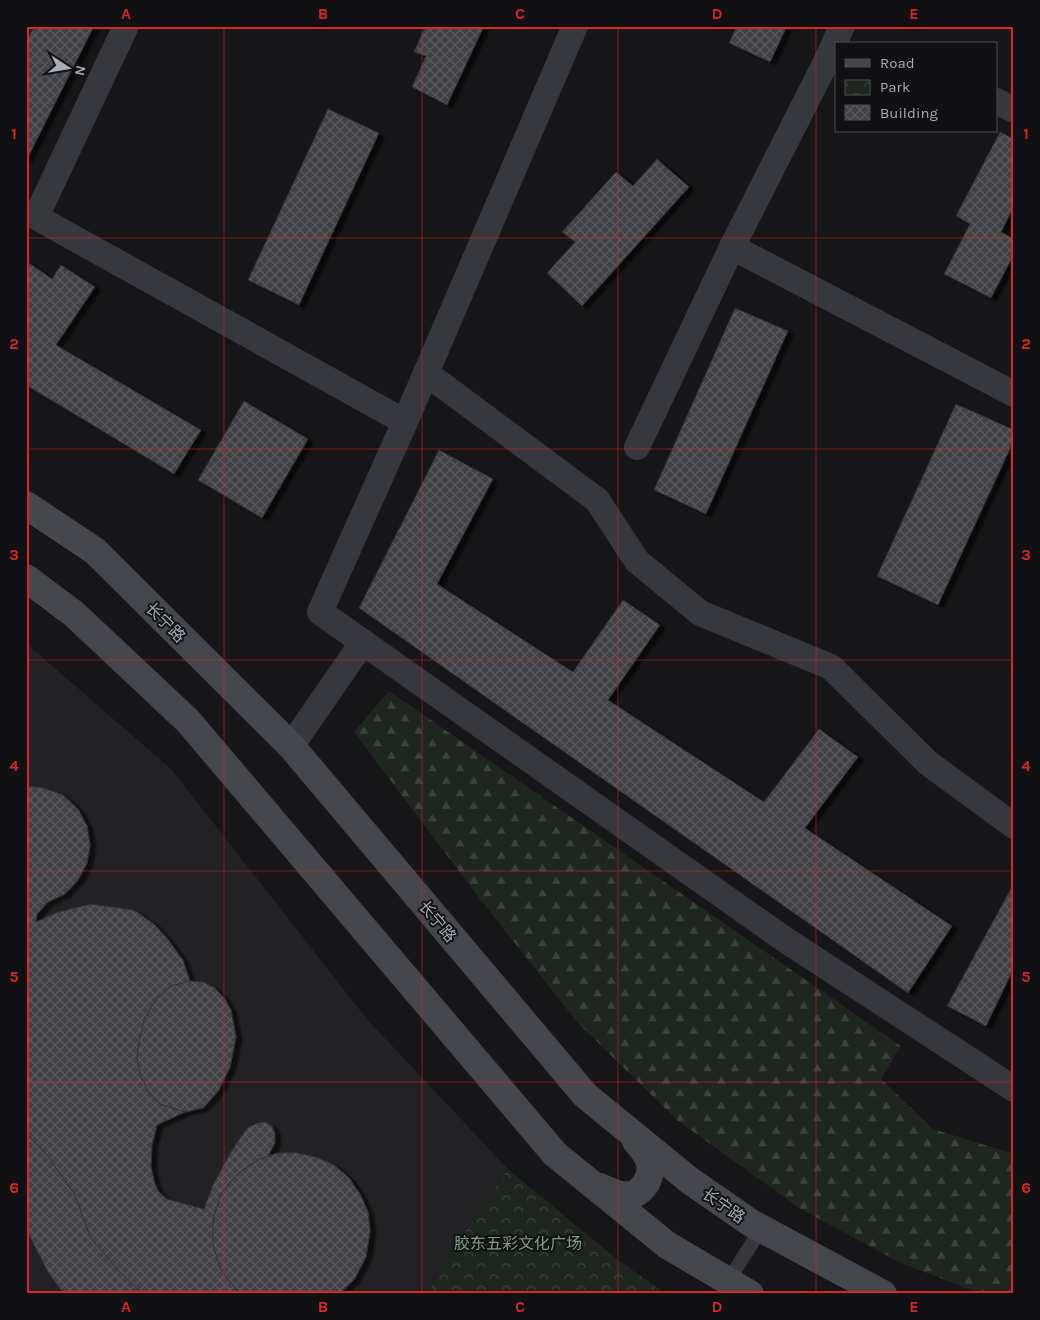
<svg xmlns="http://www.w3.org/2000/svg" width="1040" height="1320" font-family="Karla,'Noto Sans SC',sans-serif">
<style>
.built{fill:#222225}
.forest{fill:url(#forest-firs)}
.park{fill:url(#park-crowns)}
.building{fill:url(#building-cross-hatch);stroke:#303034;filter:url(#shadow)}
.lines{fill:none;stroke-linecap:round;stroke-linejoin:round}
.lane{stroke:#37383d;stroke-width:14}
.street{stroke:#37383d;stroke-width:26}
.secondary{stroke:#45474d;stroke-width:28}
.grid{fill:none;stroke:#d62828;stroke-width:1;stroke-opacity:0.55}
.labels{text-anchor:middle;stroke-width:4;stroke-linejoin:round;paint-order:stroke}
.street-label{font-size:16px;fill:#a8adb8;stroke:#111113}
.park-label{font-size:16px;fill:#7fa381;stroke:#111113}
.neatline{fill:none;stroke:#d62828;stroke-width:2}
.grid-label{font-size:16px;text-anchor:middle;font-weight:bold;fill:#d62828}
</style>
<defs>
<pattern id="forest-firs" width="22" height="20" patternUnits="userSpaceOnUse" patternTransform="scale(1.25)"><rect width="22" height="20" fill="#1e261f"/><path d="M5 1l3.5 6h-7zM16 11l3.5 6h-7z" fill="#3c433d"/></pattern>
<pattern id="park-crowns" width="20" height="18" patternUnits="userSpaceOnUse" patternTransform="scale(1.25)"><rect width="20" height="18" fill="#1e261f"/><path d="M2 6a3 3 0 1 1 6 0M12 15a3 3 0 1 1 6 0" fill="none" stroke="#3c433d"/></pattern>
<pattern id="building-cross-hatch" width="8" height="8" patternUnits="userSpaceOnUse" patternTransform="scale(1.25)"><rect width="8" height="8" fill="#404145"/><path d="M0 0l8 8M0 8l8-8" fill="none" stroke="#595a5e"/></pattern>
<filter id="shadow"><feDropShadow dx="5.5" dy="3" stdDeviation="1" flood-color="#0009"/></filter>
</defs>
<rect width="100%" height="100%" fill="#161618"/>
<path class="built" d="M26 643 172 770 366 1018 508 1169 445 1261 427 1294H26Z"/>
<path class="forest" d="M389 691 901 1046 881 1079 933 1129 1014 1154V1294H981L899 1262 799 1208 677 1120 577 1022 477 895 354 732Z"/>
<path class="park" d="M508 1169 619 1261 666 1294H427L445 1261Z"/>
<g class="building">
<path d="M34 26H94L26 161V43Z"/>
<path d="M426 26H484L447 105 412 87 426 56 414 52Z"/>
<path d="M737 26H787L770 62 729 43Z"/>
<path d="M328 109 379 133 299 305 248 280Z"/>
<path d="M1000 132 1014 139V206L1001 232 1014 239V254L991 298 944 274 970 224 956 216Z"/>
<path d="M657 159 689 187 582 306 547 273 575 242 562 232 616 172 633 186Z"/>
<path d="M26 261 52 279 61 265 95 287 56 345 201 430 174 474 26 385Z"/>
<path d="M735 308 788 331 706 514 654 490Z"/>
<path d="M244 401 308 439 262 518 198 480Z"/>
<path d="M956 404 1014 430V440L938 605 877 576Z"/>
<path d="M439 450 493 479 437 584 573 672 623 600 660 625 608 700 764 802 819 729 858 757 805 828 952 926 908 993 359 608Z"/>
<path d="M26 786 44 788 63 795 78 809 87 826 90 845 87 863 78 880 65 894 48 902 29 905 26 904Z"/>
<path d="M26 786 44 788 63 795 78 809 87 826 90 845 87 863 78 880 65 894 48 902 37 914 36 922 58 912 91 904 134 910 154 924 167 938 183 960 190 981 203 982 215 988 225 999 231 1010 236 1037 230 1067 219 1090 203 1108 185 1112 157 1125 152 1145 151 1167 155 1184 159 1192 167 1199 204 1209 213 1185 232 1150 248 1127 258 1123 265 1122 272 1126 275 1133V1143L268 1156 278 1153H297L316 1157 334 1165 349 1178 360 1194 368 1212 370 1231 366 1257 354 1280 339 1294H64L48 1272 26 1229Z"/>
<path d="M1013 885 1014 968 986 1026 947 1006Z"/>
<path d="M190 981 203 982 215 988 225 999 231 1010 236 1037 230 1067 219 1090 203 1108 185 1112 160 1104 149 1093 140 1075 137 1057 139 1041 145 1018 156 999 171 986Z"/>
<path d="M26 1133 50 1159 75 1195 91 1239 122 1274 144 1294H64L48 1272 26 1229Z"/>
<path d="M278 1153H297L316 1157 334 1165 349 1178 360 1194 368 1212 370 1231 366 1257 354 1280 339 1294H243L237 1290 221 1270 213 1245V1219L221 1194 237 1174 260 1159Z"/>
</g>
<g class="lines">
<path class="lane" d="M727 1286 728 1281 761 1229"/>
<g class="street">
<path d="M126 26 36 217 405 422 320 612 784 939 1014 1089"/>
<path d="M996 101 1014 110"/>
<path d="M732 247 1014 394"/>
<path d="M426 373 597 500 637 561 700 613 831 667 928 763 1014 826"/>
<path d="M405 422 575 26"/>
<path d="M637 447 732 247 825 64 842 26"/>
<path d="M291 746 363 642"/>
</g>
<g class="secondary">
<path d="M26 505 95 551 291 746 585 1095 689 1180 751 1223 883 1294"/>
<path d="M26 578 74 614 188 721 555 1154 667 1245 750 1294"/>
<path d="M600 1187C607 1190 615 1194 622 1195 639 1199 652 1180 650 1165 649 1155 642 1148 636 1141"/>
</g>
</g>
<path class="grid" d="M224 26V1294M422 26V1294M618 26V1294M816 26V1294M26 238H1014M26 449H1014M26 660H1014M26 871H1014M26 1082H1014"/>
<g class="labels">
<g class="street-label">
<text transform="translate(166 622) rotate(45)" y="6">长宁路</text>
<text transform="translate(438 921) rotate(50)" y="6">长宁路</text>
<text transform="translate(724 1205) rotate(35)" y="6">长宁路</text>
</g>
<g class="park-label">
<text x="518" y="1249">胶东五彩文化广场</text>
</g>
</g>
<rect width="1040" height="1320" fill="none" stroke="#111113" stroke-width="55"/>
<rect x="835" y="42" width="162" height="90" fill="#111113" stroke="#4d4f55"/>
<rect x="845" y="59" width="25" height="8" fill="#45474d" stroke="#4d4f55"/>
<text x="880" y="68" font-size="15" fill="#a8adb8">Road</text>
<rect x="845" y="80" width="25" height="15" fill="url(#park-crowns)" stroke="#4d4f55"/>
<text x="880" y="92" font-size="15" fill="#a8adb8">Park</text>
<rect x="845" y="105" width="25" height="15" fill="url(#building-cross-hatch)" stroke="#4d4f55"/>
<text x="880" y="118" font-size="15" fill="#a8adb8">Building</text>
<g transform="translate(68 68) rotate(102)" stroke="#111113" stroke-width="4" paint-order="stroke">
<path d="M0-4L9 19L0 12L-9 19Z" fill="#a8adb8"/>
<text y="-8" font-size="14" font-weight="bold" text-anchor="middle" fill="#a8adb8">N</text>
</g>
<rect x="28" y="28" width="984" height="1264" class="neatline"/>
<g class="grid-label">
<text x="126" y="19">A</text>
<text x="323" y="19">B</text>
<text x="520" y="19">C</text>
<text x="717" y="19">D</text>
<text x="914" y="19">E</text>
<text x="14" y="139">1</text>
<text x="1026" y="139">1</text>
<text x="14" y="349">2</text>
<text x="1026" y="349">2</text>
<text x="14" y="560">3</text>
<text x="1026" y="560">3</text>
<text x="14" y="771">4</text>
<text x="1026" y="771">4</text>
<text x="14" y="982">5</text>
<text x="1026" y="982">5</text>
<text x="14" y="1193">6</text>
<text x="1026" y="1193">6</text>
<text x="126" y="1312">A</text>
<text x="323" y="1312">B</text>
<text x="520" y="1312">C</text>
<text x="717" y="1312">D</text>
<text x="914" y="1312">E</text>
</g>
</svg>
